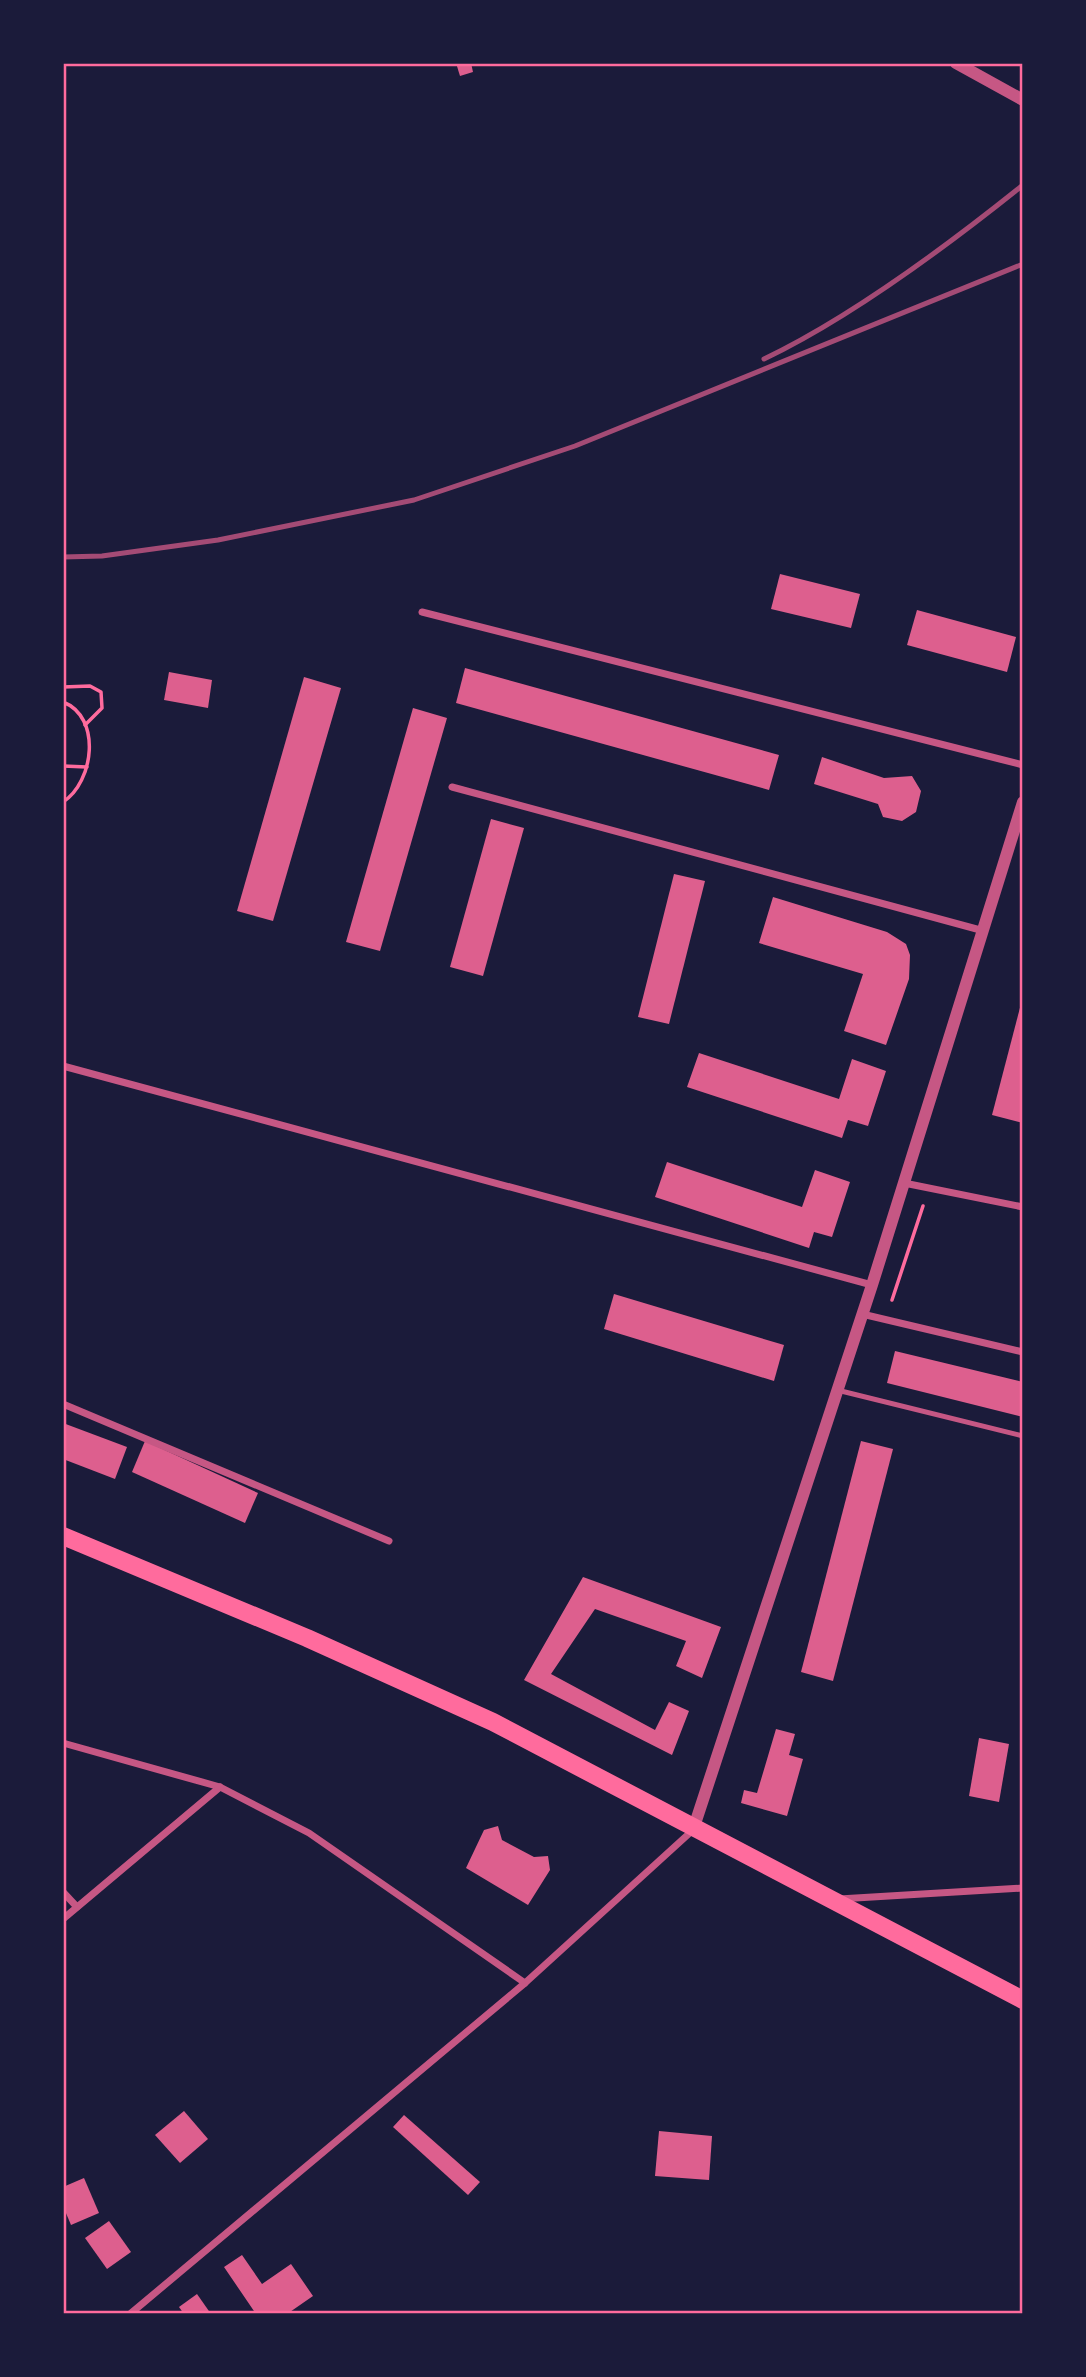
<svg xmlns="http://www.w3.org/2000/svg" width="1086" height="2377" font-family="Ubuntu,sans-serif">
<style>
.building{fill:#dd5f8e}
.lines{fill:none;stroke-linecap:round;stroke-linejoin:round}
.path{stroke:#ff6b9d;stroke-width:3.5}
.service{stroke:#c65784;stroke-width:5}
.minor{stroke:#c65784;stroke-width:7}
.tertiary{stroke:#c65784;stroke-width:12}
.primary{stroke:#ff6b9d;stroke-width:18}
.rail{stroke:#a44b75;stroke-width:5}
.neatline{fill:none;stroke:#ff6b9d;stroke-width:2.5}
</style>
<rect width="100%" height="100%" fill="#1b1b3a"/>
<g class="building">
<path d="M456 63H471L473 72 460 76Z"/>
<path d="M780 574 860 594 851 628 771 609Z"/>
<path d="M917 610 1016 637 1007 672 907 645Z"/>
<path d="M465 668 779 755 769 790 456 703Z"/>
<path d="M169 672 212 680 208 708 164 700Z"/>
<path d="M304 677 341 688 273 921 237 911Z"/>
<path d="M413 708 447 718 380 951 346 942Z"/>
<path d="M822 757 884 778 912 776 921 791 916 812 902 821 883 817 878 804 814 784Z"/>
<path d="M491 819 524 828 483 976 450 967Z"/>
<path d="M674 874 705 881 669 1024 638 1017Z"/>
<path d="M773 897 887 932 906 944 910 955 909 979 886 1045 844 1031 863 974 759 943Z"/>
<path d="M1022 1000H1023V1123L992 1115Z"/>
<path d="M699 1053 839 1099 852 1059 886 1071 868 1126 848 1120 842 1138 687 1087Z"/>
<path d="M667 1162 802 1207 815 1170 850 1182 832 1237 814 1232 809 1248 655 1197Z"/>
<path d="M614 1294 784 1345 774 1381 604 1329Z"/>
<path d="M895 1351 1023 1382V1417L887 1383Z"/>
<path d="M63 1423 127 1447 115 1479 63 1459Z"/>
<path d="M145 1441 258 1493 245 1523 132 1472Z"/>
<path d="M861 1441 893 1449 833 1681 801 1672Z"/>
<path d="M583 1577 721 1627 702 1678 676 1666 686 1641 595 1609 551 1674 655 1730 669 1702 689 1711 672 1755 524 1680Z"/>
<path d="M776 1729 795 1734 789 1755 803 1759 787 1816 741 1803 744 1790 757 1793Z"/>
<path d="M979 1738 1009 1744 999 1802 969 1796Z"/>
<path d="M498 1826 502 1840 534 1857 548 1856 550 1870 528 1905 466 1868 484 1830Z"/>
<path d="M184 2111 208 2139 180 2163 155 2135Z"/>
<path d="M404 2115 480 2182 468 2195 393 2127Z"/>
<path d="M659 2131 712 2136 709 2180 655 2176Z"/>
<path d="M84 2178 99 2213 71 2225 63 2206V2187Z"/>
<path d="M109 2221 131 2252 107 2269 85 2238Z"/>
<path d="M242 2255 262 2284 291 2264 313 2296 287 2314H256L224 2267Z"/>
<path d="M197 2294 211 2314H184L179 2307Z"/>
</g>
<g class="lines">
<g class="path">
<path d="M63 687 90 686 101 692 102 708 85 725"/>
<path d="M63 702C102 717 94 782 63 802"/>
<path d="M63 766 87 767"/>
<path d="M892 1300 923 1206"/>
</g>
<path class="service" d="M837 1390 1023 1436"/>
<g class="minor">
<path d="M422 612 1023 765"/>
<path d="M452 787 984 931"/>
<path d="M63 1066 872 1285"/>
<path d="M904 1183 1023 1207"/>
<path d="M862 1314 1023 1352"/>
<path d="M63 1404 389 1541"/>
<path d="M63 1743 220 1787 309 1833 525 1983"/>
<path d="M63 1892 77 1907"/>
<path d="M839 1899 1023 1888"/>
<path d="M63 1919 220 1787"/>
<path d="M130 2314 525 1983 693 1830"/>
</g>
<g class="tertiary">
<path d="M956 63 1023 100"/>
<path d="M693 1830 872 1285 1023 802"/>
</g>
<path class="primary" d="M63 1536 307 1638 493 1722 1023 2000"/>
<g class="rail">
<path d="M764 359C852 317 947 246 1023 185"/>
<path d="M63 557 102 556 218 540 414 500 575 446 1023 264"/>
</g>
</g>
<rect width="1086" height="2377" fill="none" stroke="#1b1b3a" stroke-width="130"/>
<rect x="65" y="65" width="956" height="2247" class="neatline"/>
</svg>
